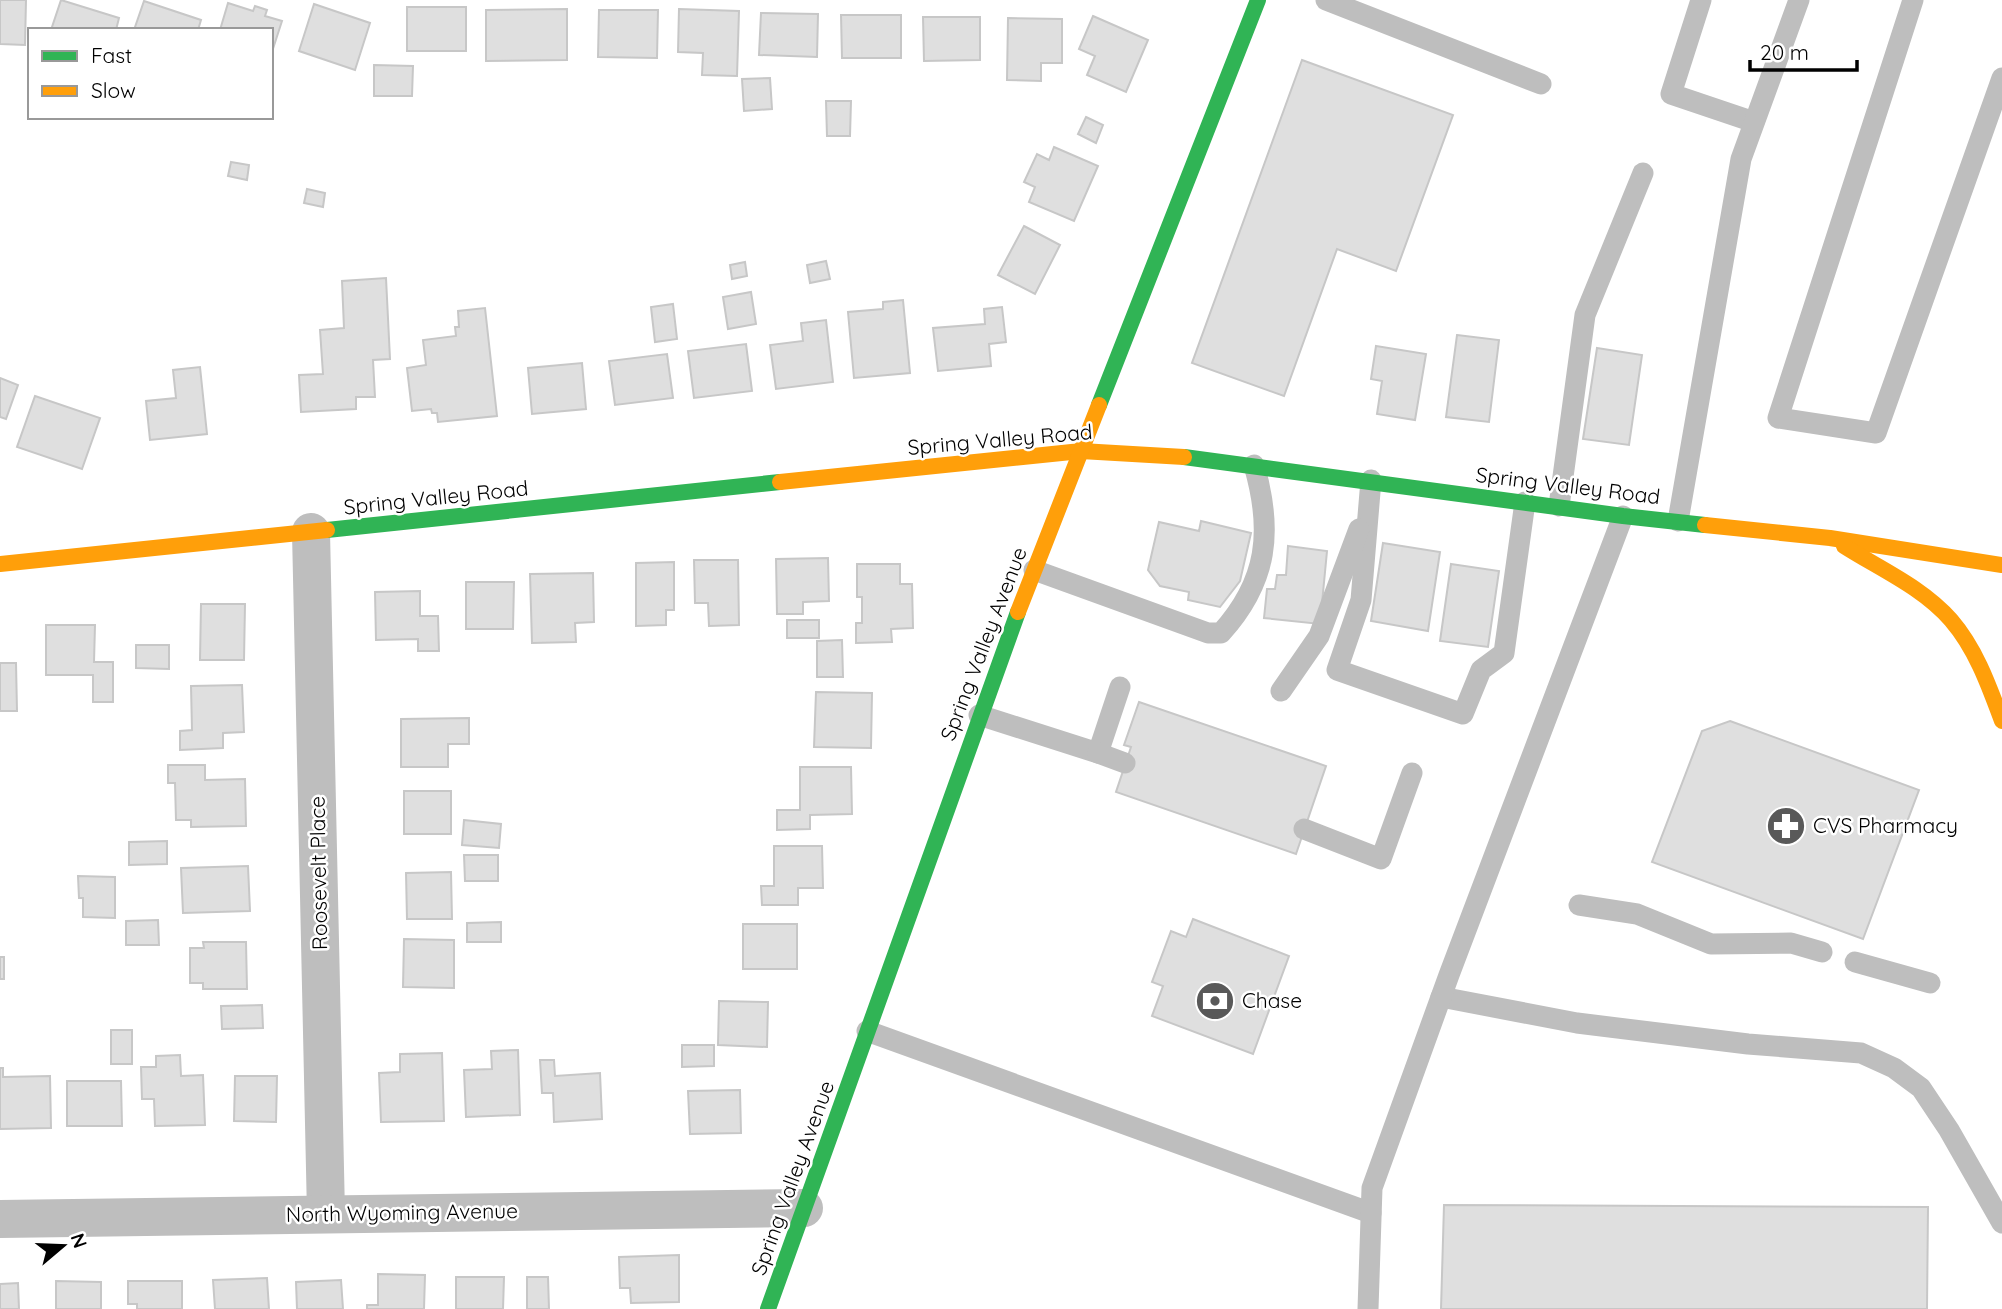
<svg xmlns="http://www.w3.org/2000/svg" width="2002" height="1309" font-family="Quicksand,sans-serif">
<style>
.building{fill:#dfdfdf;stroke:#c7c7c7;stroke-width:2}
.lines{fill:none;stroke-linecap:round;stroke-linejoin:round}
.lane{stroke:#bebebe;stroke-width:21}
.street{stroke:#bebebe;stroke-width:38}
.fast{stroke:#30b455;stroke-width:16}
.slow{stroke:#ff9f0a;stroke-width:16}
.labels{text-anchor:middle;stroke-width:5;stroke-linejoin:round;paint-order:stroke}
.street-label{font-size:21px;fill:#000;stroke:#fff}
.poi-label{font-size:21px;fill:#000;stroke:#fff;text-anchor:start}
</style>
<rect width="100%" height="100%" fill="#fff"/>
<g class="building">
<path d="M0 0H26L25 45 0 44Z"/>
<path d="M61 0 119 18 116 30H51Z"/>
<path d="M144 1 201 20 198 30H134Z"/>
<path d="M228 3 253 11 255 6 267 10 265 16 282 21 271 55V30H220Z"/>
<path d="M314 4 370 23 355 70 299 51Z"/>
<rect x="407" y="7" width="59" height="44"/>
<path d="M567 9V60L486 61V10Z"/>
<path d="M679 9 739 11 737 76 702 75 703 53 678 52Z"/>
<path d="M599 10H658L657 58 598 57Z"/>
<path d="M761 13 818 14 817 57 759 55Z"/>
<path d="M841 15H901V58H842Z"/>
<path d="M1093 16 1148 40 1126 92 1087 75 1095 56 1079 49Z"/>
<path d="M923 17H980V60L924 61Z"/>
<path d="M1008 18 1062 19V63H1041V81L1007 80Z"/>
<path d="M1302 60 1453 115 1396 271 1337 249 1284 396 1192 363Z"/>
<path d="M374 65 413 66 412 96H374Z"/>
<path d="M770 78 772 109 744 111 742 79Z"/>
<path d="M826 101H851L850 136H827Z"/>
<path d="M1086 117 1103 125 1096 143 1078 134Z"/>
<path d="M1054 147 1098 166 1074 221 1029 202 1035 187 1024 182 1037 154 1049 160Z"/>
<path d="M231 162 249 165 247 180 228 176Z"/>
<path d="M307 189 325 193 323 207 304 203Z"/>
<path d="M1024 226 1060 245 1035 294 998 275Z"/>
<path d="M826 261 830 279 810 283 807 265Z"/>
<path d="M745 262 747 276 732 279 730 265Z"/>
<path d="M386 278 390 359 373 360 375 397H356V409L301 412 299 375 323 374 320 330 344 328 342 281Z"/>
<path d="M751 292 756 324 728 329 723 297Z"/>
<path d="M903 300 910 373 854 378 848 312 883 309V302Z"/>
<path d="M673 304 677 339 655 342 651 307Z"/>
<path d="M1002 307 1006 342 989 344 991 366 938 371 933 328 985 324 984 309Z"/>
<path d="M485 308 497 416 438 422 437 413H432L431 409 412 411 407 368 426 365 423 340 456 336 455 327H459L458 311Z"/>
<path d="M826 320 833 382 776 389 770 345 803 341 801 323Z"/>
<path d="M1457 335 1499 340 1489 422 1446 417Z"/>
<path d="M746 344 752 391 694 398 688 351Z"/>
<path d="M1376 346 1426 354 1415 420 1377 414 1382 381 1371 379Z"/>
<path d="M1597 348 1642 355 1629 445 1583 439Z"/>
<path d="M667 354 673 398 615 405 609 361Z"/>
<path d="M582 363 586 409 532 414 528 368Z"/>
<path d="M200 367 207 434 150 440 146 401 176 398 173 370Z"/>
<path d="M0 378 18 385 6 419 0 417Z"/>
<path d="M35 396 100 418 82 469 17 447Z"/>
<path d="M1201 521 1251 533 1240 581 1220 607 1188 600 1189 592 1160 586 1148 570 1159 522 1199 531Z"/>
<path d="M1383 543 1440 552 1428 631 1371 621Z"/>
<path d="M1288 546 1327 551 1320 624 1264 618 1267 589H1275L1277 575H1286Z"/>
<path d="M828 558 829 601 803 602V614H777L776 559Z"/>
<path d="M694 560H738L739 625 709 626 708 603H695Z"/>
<path d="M674 562V610H666V625L636 626V563Z"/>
<path d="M857 564H900V584H912L913 628 891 629 892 642 856 643V623H862V597H857Z"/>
<path d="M1451 564 1499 571 1488 647 1440 641Z"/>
<path d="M593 573 594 622 575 623 576 642 532 643 530 574Z"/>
<path d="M466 582H514L513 629H466Z"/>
<path d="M420 591V616H438L439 651H418V639L376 640 375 592Z"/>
<path d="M201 604H245L244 660H200Z"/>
<rect x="787" y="620" width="32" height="18"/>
<path d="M46 625H95L94 662H113V702H93V675H46Z"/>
<path d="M842 640 843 677H817V641Z"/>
<path d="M136 645H169V669L136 668Z"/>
<path d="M0 663H16L17 711H0Z"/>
<path d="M242 685 244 732 223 733V748L180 750V731L192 730 191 686Z"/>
<path d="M816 692 872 693 871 748 814 747Z"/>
<path d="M1139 702 1326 766 1296 854 1116 792 1131 747 1124 745Z"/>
<path d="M469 718V744H448V767H401V719Z"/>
<path d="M1730 721 1919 790 1863 939 1652 862 1702 731Z"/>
<path d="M168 765H205V780L245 779 246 826 191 827V820H176L175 783H168Z"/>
<path d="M800 767H851L852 814 810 815V829L777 830V810H800Z"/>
<rect x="404" y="791" width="47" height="43"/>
<path d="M464 820 501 824 499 848 462 845Z"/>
<path d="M167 841V864L129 865V842Z"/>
<path d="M774 846H822L823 888H798V905H762L761 886H774Z"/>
<path d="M464 855H498V881H465Z"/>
<path d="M248 866 250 911 183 913 181 868Z"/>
<path d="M451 872 452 919H407L406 873Z"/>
<path d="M78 876 115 877V918L83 917V898H79Z"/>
<path d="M1193 919 1289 956 1253 1054 1152 1016 1163 986 1152 982 1171 931 1186 937Z"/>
<path d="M158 920 159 945H126V921Z"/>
<path d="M501 922V942H467V923Z"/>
<rect x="743" y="924" width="54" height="45"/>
<path d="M404 939 454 940V988L403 987Z"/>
<path d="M203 942H246L247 989H203V983H190V948H204Z"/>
<rect x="0" y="957" width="4" height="22"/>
<path d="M719 1001 768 1002 767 1047 718 1045Z"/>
<path d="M262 1005 263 1028 222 1029 221 1006Z"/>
<rect x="111" y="1030" width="21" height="34"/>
<path d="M682 1045H714V1066L682 1067Z"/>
<path d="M518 1050 520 1115 466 1117 464 1070 492 1069 491 1051Z"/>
<path d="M442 1053 444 1121 381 1122 379 1073 400 1072V1054Z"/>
<path d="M180 1055 181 1076 203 1075 205 1125 155 1126 154 1099H142L141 1067H156V1056Z"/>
<path d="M540 1060H554L555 1076 600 1073 602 1119 554 1122 553 1093H542Z"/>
<path d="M0 1068H3V1077L50 1076 51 1128 0 1129Z"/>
<path d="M235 1076H277L276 1122 234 1121Z"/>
<path d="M67 1081H121L122 1126H67Z"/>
<path d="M740 1090 741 1133 690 1134 688 1091Z"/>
<path d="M1444 1205 1928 1207 1927 1309H1441Z"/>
<path d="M679 1255V1302L631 1303 630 1288H620L619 1257Z"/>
<path d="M378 1274 425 1275 424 1309H367V1305H378Z"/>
<path d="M456 1277H504L503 1309H456Z"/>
<path d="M527 1277H548L549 1309H527Z"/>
<path d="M267 1278 269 1309H215L213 1280Z"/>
<path d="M341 1280 343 1309H297L296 1282Z"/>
<path d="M56 1281 101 1282V1309H56Z"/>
<path d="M128 1281H182V1309H137V1304H128Z"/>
<path d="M18 1283 19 1309H0V1284Z"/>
</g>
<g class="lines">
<g class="lane">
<path d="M1326 0 1541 84"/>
<path d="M1701 0 1671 94 1754 122"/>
<path d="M1913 0 1778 418 1876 433 2002 78"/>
<path d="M1371 480 1361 600 1337 670 1463 714 1481 670 1504 653 1525 502"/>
<path d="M1559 506 1585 315 1643 173"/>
<path d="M1678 521 1741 159 1799 0"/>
<path d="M1034 570 1208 633H1221C1268 581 1273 531 1254 465"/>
<path d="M1281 691 1319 636 1359 529"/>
<path d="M979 715 1098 753 1120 687"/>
<path d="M1098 753 1125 763"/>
<path d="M1304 829 1381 859 1412 773"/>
<path d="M1579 905 1637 914 1711 944 1791 943 1822 952"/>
<path d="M1855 962 1930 983"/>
<path d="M1441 997 1577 1023 1748 1044 1861 1053 1894 1068 1921 1088 1949 1130 2002 1223"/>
<path d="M867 1031 1371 1213"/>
<path d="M1368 1309 1372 1188 1449 975 1623 516"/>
</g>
<g class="street">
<path d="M311 532 326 1214"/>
<path d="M0 1219 804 1208"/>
</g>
<g class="fast">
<path d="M1099 405 1258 0"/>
<path d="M1184 457 1623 516 1705 525"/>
<path d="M327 530 780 482"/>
<path d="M768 1309 1018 612"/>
</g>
<g class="slow">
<path d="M780 482 1081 451 1184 457"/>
<path d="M1705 525 1830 538 2002 565"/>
<path d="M1844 546C1880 569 1922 587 1951 620 1976 649 1989 686 2002 721"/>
<path d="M0 564 327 530"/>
<path d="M1018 612 1099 405"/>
</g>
</g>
<defs>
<g id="pharmacy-disc" transform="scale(2.0125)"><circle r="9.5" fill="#595959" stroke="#fff"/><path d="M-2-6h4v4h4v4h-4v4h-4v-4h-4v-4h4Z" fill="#fff"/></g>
<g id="bank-disc" transform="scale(2.0125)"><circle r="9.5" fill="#595959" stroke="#fff"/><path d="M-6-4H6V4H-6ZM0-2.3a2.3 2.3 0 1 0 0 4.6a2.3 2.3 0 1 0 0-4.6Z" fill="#fff"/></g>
</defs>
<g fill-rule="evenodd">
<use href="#pharmacy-disc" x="1786" y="826"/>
<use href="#bank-disc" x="1215" y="1001"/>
</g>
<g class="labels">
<g class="street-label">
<text transform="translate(1000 440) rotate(-5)" y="7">Spring Valley Road</text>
<text transform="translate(1568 486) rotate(7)" y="7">Spring Valley Road</text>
<text transform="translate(436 498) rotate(-6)" y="7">Spring Valley Road</text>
<text transform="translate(984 644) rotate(-69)" y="7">Spring Valley Avenue</text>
<text transform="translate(319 873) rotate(-91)" y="7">Roosevelt Place</text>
<text transform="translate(793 1178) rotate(-70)" y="7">Spring Valley Avenue</text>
<text transform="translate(402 1213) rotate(-1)" y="7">North Wyoming Avenue</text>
</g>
<g class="poi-label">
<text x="1813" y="833">CVS Pharmacy</text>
<text x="1242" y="1008">Chase</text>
</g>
</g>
<rect x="28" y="28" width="245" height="91" fill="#ffffff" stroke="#999999" stroke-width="2"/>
<rect x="42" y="51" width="35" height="10" fill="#30b455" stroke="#999999" stroke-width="2"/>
<text x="91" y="63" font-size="21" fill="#000000">Fast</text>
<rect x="42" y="86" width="35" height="10" fill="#ff9f0a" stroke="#999999" stroke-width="2"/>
<text x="91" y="98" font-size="21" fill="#000000">Slow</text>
<g transform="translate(63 1246) rotate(71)" stroke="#ffffff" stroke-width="5" paint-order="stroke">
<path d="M0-5L12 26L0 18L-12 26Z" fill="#000000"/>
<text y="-10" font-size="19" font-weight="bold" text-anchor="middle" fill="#000000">N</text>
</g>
<path d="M1750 60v10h107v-10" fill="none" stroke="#000000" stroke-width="3.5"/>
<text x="1760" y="60" font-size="21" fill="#000000" stroke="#ffffff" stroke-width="5" paint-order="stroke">20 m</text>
</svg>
